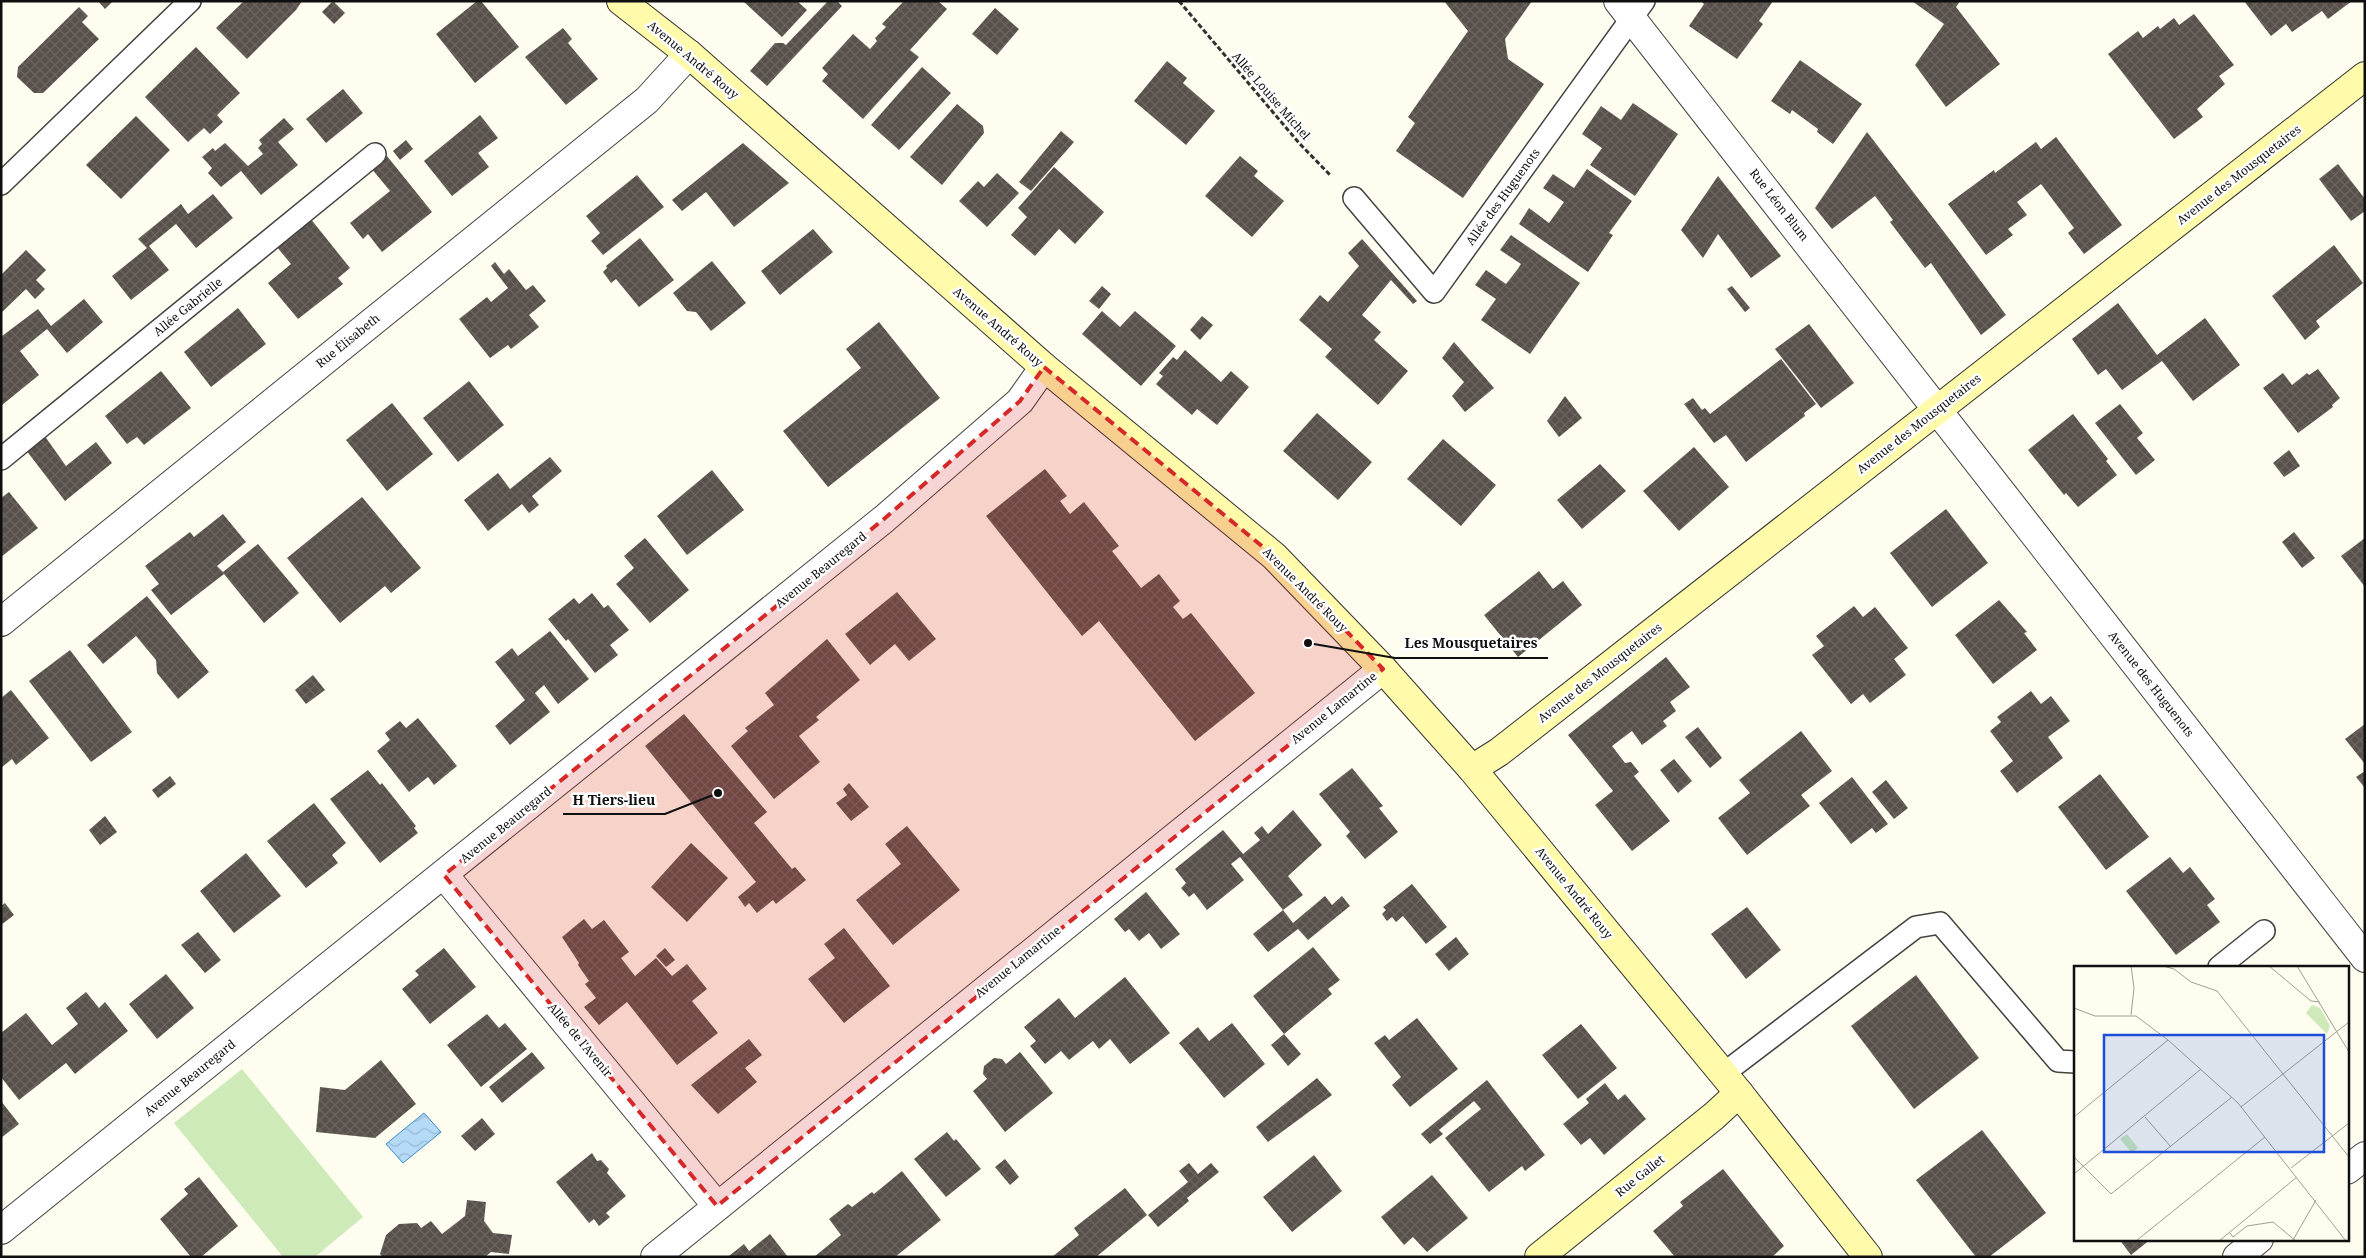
<svg xmlns="http://www.w3.org/2000/svg" width="2366" height="1258" font-family="'Noto Serif',serif">
<style>
.grass{fill:#cfeab9}
.water{fill:url(#water-waves);stroke:#398ad0}
.building{fill:url(#building-cross-hatch)}
.lines{fill:none;stroke-linecap:round;stroke-linejoin:round}
.lane-casing{stroke:#424242;stroke-width:24}
.street-casing{stroke:#424242;stroke-width:30}
.secondary-casing{stroke:#313131;stroke-width:30}
.path{stroke:#313131;stroke-width:3;stroke-dasharray:5 2.5;stroke-linecap:butt}
.lane{stroke:#fff;stroke-width:21}
.street{stroke:#fff;stroke-width:28}
.secondary{stroke:#fffbab;stroke-width:28}
.marked{fill:#d62828;fill-opacity:0.2;stroke:#d62828;stroke-width:4;stroke-dasharray:10 6;stroke-linejoin:round}
.labels{text-anchor:middle;stroke-width:5;stroke-linejoin:round;paint-order:stroke}
.street-label{font-size:12px;fill:#0f0f0f;stroke:#fff}
.inset-road{fill:none;stroke:#9f9e96;stroke-width:1}
.view{fill:#1d4ed8;fill-opacity:0.15;stroke:#1d4ed8;stroke-width:2.5}
.inset-edge{fill:none;stroke:#0f0f0f;stroke-width:2.5}
.leader{fill:none;stroke:#0f0f0f;stroke-width:2}
.callout-dot{fill:#0f0f0f;stroke:#fff;stroke-width:2}
.callout-label{font-size:14px;text-anchor:middle;font-weight:bold;fill:#0f0f0f;stroke:#fff;stroke-width:5;stroke-linejoin:round;paint-order:stroke}
</style>
<defs>
<pattern id="water-waves" width="16" height="10" patternUnits="userSpaceOnUse" patternTransform="scale(1.25)"><rect width="16" height="10" fill="#b4daf7"/><path d="M0 5q4-4 8 0t8 0" fill="none" stroke="#9abad3"/></pattern>
<pattern id="building-cross-hatch" width="8" height="8" patternUnits="userSpaceOnUse" patternTransform="scale(1.25)"><rect width="8" height="8" fill="#58504b"/><path d="M0 0l8 8M0 8l8-8" fill="none" stroke="#6b6561"/></pattern>
</defs>
<rect width="100%" height="100%" fill="#fffdf0"/>
<path class="grass" d="M242 1069 363 1217 315 1257H283L174 1123Z"/>
<path class="water" d="M424 1113 441 1132 403 1163 386 1144Z"/>
<g class="building">
<path d="M98 1H113L105 9Z"/>
<path d="M244 1H302L296 10 247 59 216 28Z"/>
<path d="M333 1 345 13 334 24 322 12Z"/>
<path d="M477 1H481L519 47 475 83 436 34Z"/>
<path d="M743 1H797L807 10 782 37Z"/>
<path d="M828 1H837L842 6 767 86 750 71 775 43H783L786 45Z"/>
<path d="M904 1H938L947 9 910 50 919 57 863 119 822 81 828 74 822 68 853 34 870 49 877 41 875 38 886 27 882 24Z"/>
<path d="M1444 1H1532L1505 39 1508 59 1544 84 1463 198 1396 151 1415 123 1408 117 1468 31Z"/>
<path d="M1701 1H1773L1759 21 1763 24 1737 59 1689 26 1704 4Z"/>
<path d="M1912 1H1960L1956 7 2000 64 1946 107 1915 65 1944 24Z"/>
<path d="M2244 1H2352L2328 19 2322 11 2292 32 2286 24 2271 36Z"/>
<path d="M79 7 88 16 82 22 99 39 43 93H34L17 77 18 67Z"/>
<path d="M995 8 1019 29 997 55 972 34Z"/>
<path d="M2194 14 2234 65 2219 76 2225 84 2197 109 2203 117 2174 139 2108 54 2138 31 2143 38 2158 26 2160 29 2174 18 2179 25Z"/>
<path d="M563 28 572 39 568 43 598 79 566 105 525 57Z"/>
<path d="M196 47 240 93 217 115 223 122 210 134 204 128 188 142 145 97Z"/>
<path d="M1800 60 1862 104 1833 144 1817 132 1818 129 1792 110 1790 114 1771 101Z"/>
<path d="M1167 61 1187 78 1183 83 1215 111 1186 145 1134 101Z"/>
<path d="M922 67 951 93 899 150 871 125Z"/>
<path d="M343 89 363 113 326 143 306 119Z"/>
<path d="M1633 103 1678 134 1635 196 1590 165 1602 148 1582 134 1601 106 1621 120Z"/>
<path d="M957 104 983 126 984 133 942 185 910 157Z"/>
<path d="M480 115 498 138 478 153 489 167 452 196 424 161Z"/>
<path d="M136 116 170 150 121 199 86 165Z"/>
<path d="M284 118 294 129 278 142 298 165 261 195 241 171 221 187 208 173 212 168 202 157 213 148 215 151 225 143 248 166 263 154 258 148 262 144 259 140Z"/>
<path d="M1061 131 1074 142 1031 191 1019 182Z"/>
<path d="M1867 132 1954 245 2006 315 1981 335 1931 263 1925 268 1890 222 1893 220 1875 196 1832 229 1815 208Z"/>
<path d="M2056 137 2122 225 2084 254 2068 233 2074 228 2041 184 2017 202 2027 215 2008 229 2013 235 1986 255 1948 204 1994 170 1995 173 2036 142 2041 149Z"/>
<path d="M406 140 413 149 400 160 393 151Z"/>
<path d="M743 143 789 183 734 227 706 192 682 211 672 200Z"/>
<path d="M387 156 432 212 382 252 368 234 363 239 350 223 390 191 371 168Z"/>
<path d="M1240 156 1258 171 1254 176 1284 201 1252 237 1205 196Z"/>
<path d="M2338 164 2365 199V211L2351 221 2319 179Z"/>
<path d="M1054 167 1104 212 1075 244 1059 229 1035 256 1011 235 1027 217 1018 208Z"/>
<path d="M1587 169 1632 201 1609 233 1613 235 1588 272 1519 224 1529 208 1549 223 1564 202 1543 188 1553 174 1574 188Z"/>
<path d="M997 173 1019 193 987 227 959 201 978 181 984 187Z"/>
<path d="M637 175 664 207 603 255 591 241 600 233 586 216Z"/>
<path d="M1718 176 1781 256 1751 278 1718 234 1703 258 1681 230Z"/>
<path d="M213 194 233 218 196 248 176 224 149 246 169 270 131 300 112 276 147 248 138 239 181 204 188 214Z"/>
<path d="M310 218 350 268 338 278 343 284 298 319 268 283 291 264 276 246Z"/>
<path d="M813 229 833 252 780 295 761 271Z"/>
<path d="M1511 235 1580 283 1530 354 1481 320 1496 299 1475 285 1486 270 1506 284 1517 270 1521 264 1500 250Z"/>
<path d="M640 238 674 280 639 307 616 279 611 283 603 272 607 268 606 266Z"/>
<path d="M1362 239 1417 301 1413 304 1391 280 1362 315 1381 332 1374 340 1408 371 1378 405 1325 357 1332 349 1299 320 1320 295 1328 302 1359 266 1348 253Z"/>
<path d="M2334 245 2363 283 2316 321 2320 327 2305 340 2272 296Z"/>
<path d="M26 250 46 270 36 280 45 289 35 299 26 289 1 313V275Z"/>
<path d="M712 261 746 303 711 331 696 312 687 311 673 293Z"/>
<path d="M495 262 504 274 509 269 526 290 533 285 546 301 529 315 539 327 511 349 508 345 490 358 459 319 487 297 491 302 508 288 491 266Z"/>
<path d="M1102 286 1111 294 1099 309 1089 301Z"/>
<path d="M1732 286 1750 308 1745 312 1727 289Z"/>
<path d="M84 299 103 322 67 353 47 329 20 351 39 375 2 405 1 335 2 336 38 309 51 326Z"/>
<path d="M2118 303 2157 355 2205 318 2240 365 2193 401 2162 361 2122 390 2106 369 2098 375 2072 339Z"/>
<path d="M238 308 266 344 211 387 184 352Z"/>
<path d="M1102 311 1120 327 1135 311 1176 346 1141 386 1082 334Z"/>
<path d="M1202 316 1213 325 1200 340 1190 330Z"/>
<path d="M879 322 940 398 828 487 783 431 861 368 846 349Z"/>
<path d="M1809 324 1854 383 1821 408 1775 349Z"/>
<path d="M1454 342 1494 388 1465 412 1452 396 1464 382 1442 358Z"/>
<path d="M1185 350 1221 382 1231 371 1249 387 1217 425 1197 409 1192 415 1156 384 1163 376 1159 373 1173 357 1177 360Z"/>
<path d="M1781 359 1816 404 1804 413 1805 416 1746 462 1726 435 1714 443 1684 404 1693 398 1702 410 1705 408 1710 414Z"/>
<path d="M2318 369 2340 398 2332 405 2333 407 2298 433 2263 388 2283 373 2292 385 2307 373 2309 375Z"/>
<path d="M161 371 191 408 144 445 137 437 127 444 105 416Z"/>
<path d="M469 381 504 425 458 462 423 418Z"/>
<path d="M1565 396 1582 418 1559 437 1547 421Z"/>
<path d="M392 403 433 454 387 491 346 440Z"/>
<path d="M2120 404 2143 433 2137 438 2155 460 2136 475 2095 423Z"/>
<path d="M1317 413 1372 462 1338 500 1283 451Z"/>
<path d="M2073 414 2108 459 2106 461 2117 475 2078 507 2066 493 2064 495 2028 450Z"/>
<path d="M44 435 66 466 96 442 112 463 65 501 26 450Z"/>
<path d="M1443 439 1496 485 1461 526 1407 479Z"/>
<path d="M1694 447 1729 487 1679 531 1643 491Z"/>
<path d="M2289 450 2300 466 2284 477 2273 463Z"/>
<path d="M550 457 562 471 532 496 539 505 529 513 522 504 488 531 464 500 498 473 510 489Z"/>
<path d="M1600 464 1626 491 1582 529 1557 500Z"/>
<path d="M1045 469 1067 496 1060 501 1070 514 1084 502 1119 546 1112 551 1141 588 1159 574 1180 601 1173 607 1183 619 1191 613 1255 693 1195 741 1099 621 1082 636 986 516Z"/>
<path d="M712 470 744 510 687 555 657 516Z"/>
<path d="M9 492 38 528 1 557V498Z"/>
<path d="M362 497 421 568 391 593 385 586 340 623 287 558Z"/>
<path d="M1946 509 1988 563 1932 607 1890 553Z"/>
<path d="M223 514 246 542 217 566 223 572 258 544 299 593 264 623 224 574 171 615 151 590 159 584 145 566 190 532 194 537Z"/>
<path d="M2294 532 2315 558 2302 568 2282 542Z"/>
<path d="M645 538 689 590 650 623 616 584 634 568 624 556Z"/>
<path d="M2365 538V587L2341 556Z"/>
<path d="M1539 571 1553 589 1563 581 1582 605 1518 657 1484 615Z"/>
<path d="M897 592 936 639 909 661 895 644 870 665 845 634Z"/>
<path d="M592 593 604 608 608 605 629 630 610 645 618 655 595 673 568 639 566 641 548 619 574 598 579 604Z"/>
<path d="M147 596 209 672 178 699 157 673 156 660 136 636 103 664 87 645Z"/>
<path d="M1999 600 2027 632 2024 633 2037 650 1993 684 1955 635Z"/>
<path d="M1854 606 1863 617 1875 607 1908 648 1894 659 1906 675 1870 703 1863 694 1851 704 1812 655 1824 646 1816 636Z"/>
<path d="M550 631 589 679 558 704 544 685 535 693 550 712 510 745 495 726 525 700 495 662 512 648 518 656Z"/>
<path d="M827 639 860 680 816 717 819 720 799 736 820 762 774 799 731 746 748 731 745 728 774 705 765 693Z"/>
<path d="M70 650 132 732 91 762 29 681Z"/>
<path d="M1666 657 1690 687 1670 702 1676 711 1663 721 1667 726 1642 745 1632 731 1612 746 1625 763 1631 762 1639 772 1634 776 1670 821 1632 851 1595 805 1613 791 1568 735Z"/>
<path d="M313 675 325 690 306 704 295 690Z"/>
<path d="M11 690 49 738 16 765 12 759 1 768V698Z"/>
<path d="M2031 691 2041 704 2051 696 2070 721 2048 737 2063 758 2017 793 2000 771 2013 761 1990 731 2001 722 1997 717Z"/>
<path d="M684 714 767 812 754 823 792 869 795 867 806 880 776 904 773 900 757 913 749 903 745 907 738 897 756 882 645 746Z"/>
<path d="M418 718 457 766 434 785 428 777 409 792 377 751 390 740 385 733 400 721 406 728Z"/>
<path d="M2365 724V764L2345 739Z"/>
<path d="M1698 727 1722 758 1710 768 1685 737Z"/>
<path d="M1801 731 1832 771 1801 795 1810 806 1747 855 1718 818 1750 793 1739 780Z"/>
<path d="M1674 759 1692 781 1678 793 1660 770Z"/>
<path d="M1352 768 1383 806 1379 808 1398 832 1365 859 1346 836 1350 832 1319 794Z"/>
<path d="M368 770 380 785 382 783 416 826 414 828 418 833 380 863 330 799Z"/>
<path d="M2365 771V788L2356 777Z"/>
<path d="M2100 774 2149 837 2106 870 2058 807Z"/>
<path d="M170 776 176 784 158 798 152 790Z"/>
<path d="M1852 777 1888 824 1876 833 1872 828 1851 844 1819 803Z"/>
<path d="M1886 780 1908 808 1894 819 1872 792Z"/>
<path d="M849 783 869 807 851 821 836 803 847 795 843 789Z"/>
<path d="M314 803 346 843 332 855 338 863 306 888 267 841Z"/>
<path d="M1293 810 1322 845 1288 876 1303 895 1283 910 1240 857 1231 864 1244 880 1207 910 1194 893 1189 897 1181 888 1186 883 1175 869 1223 830 1243 854 1260 840 1254 833 1262 826 1268 834Z"/>
<path d="M105 816 117 832 100 845 89 830Z"/>
<path d="M907 826 960 890 893 945 856 900 901 864 885 844Z"/>
<path d="M691 843 728 878 687 922 651 887Z"/>
<path d="M246 853 281 896 234 933 200 891Z"/>
<path d="M2170 857 2183 873 2190 867 2215 899 2207 905 2220 922 2176 955 2126 891Z"/>
<path d="M1412 884 1447 927 1426 944 1403 916 1396 922 1392 917 1387 921 1382 914 1386 910 1383 907Z"/>
<path d="M1146 892 1180 934 1161 949 1149 933 1139 941 1129 929 1125 932 1114 919Z"/>
<path d="M1325 896 1332 905 1342 896 1350 906 1308 940 1298 929 1268 952 1253 934 1283 910 1293 923Z"/>
<path d="M5 903 14 915 1 925V906Z"/>
<path d="M1747 907 1781 950 1746 979 1711 934Z"/>
<path d="M584 919 592 929 604 920 629 952 621 958 635 976 656 958 672 976 687 964 707 989 692 1001 718 1033 677 1065 627 1002 599 1025 584 1007 596 998 585 984 589 981 578 965 579 963 562 937Z"/>
<path d="M844 928 890 986 844 1023 808 979 835 958 824 944Z"/>
<path d="M198 932 221 960 205 973 181 945Z"/>
<path d="M1456 937 1469 954 1449 971 1435 954Z"/>
<path d="M1313 947 1340 980 1328 989 1332 994 1284 1034 1253 996Z"/>
<path d="M444 948 476 987 430 1024 402 989 419 975 415 971Z"/>
<path d="M665 948 675 960 666 967 656 956Z"/>
<path d="M166 974 194 1008 157 1039 129 1004Z"/>
<path d="M1916 975 1979 1058 1914 1109 1851 1026Z"/>
<path d="M1125 977 1170 1033 1130 1064 1110 1039 1099 1049 1093 1041 1069 1060 1061 1051 1045 1064 1030 1046 1036 1041 1024 1027 1059 998 1075 1018Z"/>
<path d="M86 992 99 1008 105 1002 128 1031 75 1074 66 1063 19 1100 1 1077V1033L26 1013 52 1045 78 1024 66 1008Z"/>
<path d="M487 1014 499 1028 505 1023 527 1049 481 1087 447 1045Z"/>
<path d="M1417 1018 1458 1069 1410 1107 1392 1085 1401 1077 1374 1043 1385 1035 1389 1040Z"/>
<path d="M1232 1023 1265 1064 1224 1098 1179 1043 1198 1027 1209 1041Z"/>
<path d="M1581 1024 1617 1068 1578 1099 1542 1055Z"/>
<path d="M1284 1034 1301 1054 1288 1066 1271 1045Z"/>
<path d="M749 1039 762 1055 745 1068 757 1082 718 1114 691 1085Z"/>
<path d="M532 1052 545 1068 502 1103 489 1087Z"/>
<path d="M1020 1052 1053 1093 1005 1132 973 1091 987 1079 983 1074 984 1066 994 1058 1002 1059 1006 1064Z"/>
<path d="M381 1060 416 1104 375 1138 316 1132 320 1087 345 1090Z"/>
<path d="M1317 1078 1332 1095 1268 1142 1256 1127Z"/>
<path d="M1487 1080 1545 1155 1525 1171 1522 1166 1489 1192 1445 1138 1481 1109 1474 1101 1439 1130 1443 1134 1430 1144 1421 1134Z"/>
<path d="M1605 1083 1618 1100 1625 1094 1646 1119 1604 1155 1590 1138 1581 1145 1563 1124 1589 1103 1586 1099Z"/>
<path d="M1 1101 19 1124 1 1138Z"/>
<path d="M482 1118 495 1134 475 1151 461 1136Z"/>
<path d="M1982 1130 2046 1213 1989 1257H1976L1916 1180Z"/>
<path d="M947 1132 954 1141 956 1139 981 1169 946 1197 914 1159Z"/>
<path d="M592 1153 597 1161 601 1160 609 1169 607 1173 626 1196 606 1213 610 1217 599 1226 594 1219 589 1223 556 1182Z"/>
<path d="M1314 1155 1342 1191 1292 1232 1263 1197Z"/>
<path d="M1005 1159 1019 1177 1010 1185 995 1167Z"/>
<path d="M1189 1163 1198 1174 1211 1163 1219 1172 1187 1198 1189 1201 1158 1227 1148 1215 1188 1182 1179 1171Z"/>
<path d="M1723 1169 1784 1246 1772 1257H1675L1653 1231 1683 1206 1680 1202Z"/>
<path d="M902 1171 941 1220 895 1257H814L841 1235 829 1219 848 1204 852 1207 872 1192 874 1194Z"/>
<path d="M1432 1175 1468 1218 1427 1252 1413 1237 1404 1245 1381 1217Z"/>
<path d="M199 1177 238 1226 201 1257H191L160 1219 188 1194 184 1189Z"/>
<path d="M1125 1188 1147 1215 1096 1257H1052L1079 1235 1074 1228Z"/>
<path d="M467 1200 486 1202 484 1221 493 1233 512 1235 509 1254 491 1252 485 1257H383L380 1254 386 1235 399 1224 417 1223 421 1228 431 1221 442 1234 465 1216Z"/>
<path d="M770 1234 788 1257 729 1256 744 1244 749 1251Z"/>
<path d="M2119 1239H2151L2131 1255Z"/>
</g>
<g class="lines">
<g class="lane-casing">
<g id="lane">
<path d="M1 184 190 1"/>
<path d="M1354 198 1434 292 1644 1"/>
<path d="M1 459 375 154"/>
<path d="M2219 967 2264 931"/>
<path d="M1723 1074 1916 927 1940 923 2058 1061 2075 1062"/>
</g>
</g>
<g class="street-casing">
<g id="street">
<path d="M1618 1 2365 958"/>
<path d="M1 622 647 100 689 54"/>
<path d="M444 875 717 1206"/>
<path d="M2347 1170 2365 1156"/>
<path d="M1 1230 884 519 1020 401 1044 367"/>
<path d="M655 1257 1383 669"/>
<path d="M2237 1257 2259 1239"/>
</g>
</g>
<g class="secondary-casing">
<g id="secondary">
<path d="M621 1 689 54 1044 367 1274 556 1383 669 1472 769 1739 1093 1868 1257"/>
<path d="M1472 769 1499 752 2365 76"/>
<path d="M1539 1257 1714 1116 1739 1093"/>
</g>
</g>
<path class="path" d="M1179 1 1299 143 1331 176"/>
<use href="#lane" class="lane"/>
<use href="#street" class="street"/>
<use href="#secondary" class="secondary"/>
</g>
<path class="marked" d="M1044 367 1274 556 1383 669 717 1206 444 875 884 519 1020 401Z"/>
<g class="labels">
<g class="street-label">
<text transform="translate(693 60) rotate(40)" y="4">Avenue André Rouy</text>
<text transform="translate(1271 96) rotate(49)" y="4">Allée Louise Michel</text>
<text transform="translate(2239 175) rotate(-38)" y="4">Avenue des Mousquetaires</text>
<text transform="translate(1503 197) rotate(-54)" y="4">Allée des Huguenots</text>
<text transform="translate(1779 205) rotate(52)" y="4">Rue Léon Blum</text>
<text transform="translate(188 307) rotate(-39)" y="4">Allée Gabrielle</text>
<text transform="translate(998 327) rotate(41)" y="4">Avenue André Rouy</text>
<text transform="translate(348 341) rotate(-39)" y="4">Rue Élisabeth</text>
<text transform="translate(1919 424) rotate(-38)" y="4">Avenue des Mousquetaires</text>
<text transform="translate(821 570) rotate(-39)" y="4">Avenue Beauregard</text>
<text transform="translate(1305 590) rotate(45)" y="4">Avenue André Rouy</text>
<text transform="translate(1600 673) rotate(-38)" y="4">Avenue des Mousquetaires</text>
<text transform="translate(2151 684) rotate(52)" y="4">Avenue des Huguenots</text>
<text transform="translate(1334 708) rotate(-39)" y="4">Avenue Lamartine</text>
<text transform="translate(506 825) rotate(-39)" y="4">Avenue Beauregard</text>
<text transform="translate(1574 893) rotate(51)" y="4">Avenue André Rouy</text>
<text transform="translate(1018 962) rotate(-39)" y="4">Avenue Lamartine</text>
<text transform="translate(580 1040) rotate(50)" y="4">Allée de l'Avenir</text>
<text transform="translate(190 1078) rotate(-39)" y="4">Avenue Beauregard</text>
<text transform="translate(1640 1176) rotate(-39)" y="4">Rue Gallet</text>
</g>
</g>
<g transform="translate(2074 966)">
<rect width="275" height="275" fill="#fffdf0"/>
<path d="M53 168 64 182 58 187 46 173Z" fill="#cfeab9"/>
<path d="M238 39 246 42 256 60 253 68 232 47Z" fill="#cfeab9"/>
<path class="inset-road" d="M89 0 100 3 117 16 143 25 275 191M195 0 237 35 246 36M223 0 275 86M0 42 21 50H62L94 74 164 137 272 275M57 49 60 22 57 0M167 141 275 56M0 151 94 74M71 151 97 181M0 191 37 228 158 131M217 202 275 157M0 208 127 103M156 267 159 271 173 260 199 256 222 275M219 274 242 234M62 275 191 171M145 275 223 211"/>
<path class="view" d="M30 69H250V186H30Z"/>
<rect width="275" height="275" class="inset-edge"/>
</g>
<path class="leader" d="M1308 643L1395 658H1548M718 793L665 814H563"/>
<g class="callout-dot">
<circle cx="1308" cy="643" r="5"/>
<circle cx="718" cy="793" r="5"/>
</g>
<g class="callout-label">
<text x="1471" y="648">Les Mousquetaires</text>
<text x="614" y="805">H Tiers-lieu</text>
</g>
<rect width="2366" height="1258" fill="none" stroke="#0f0f0f" stroke-width="5"/>
</svg>
